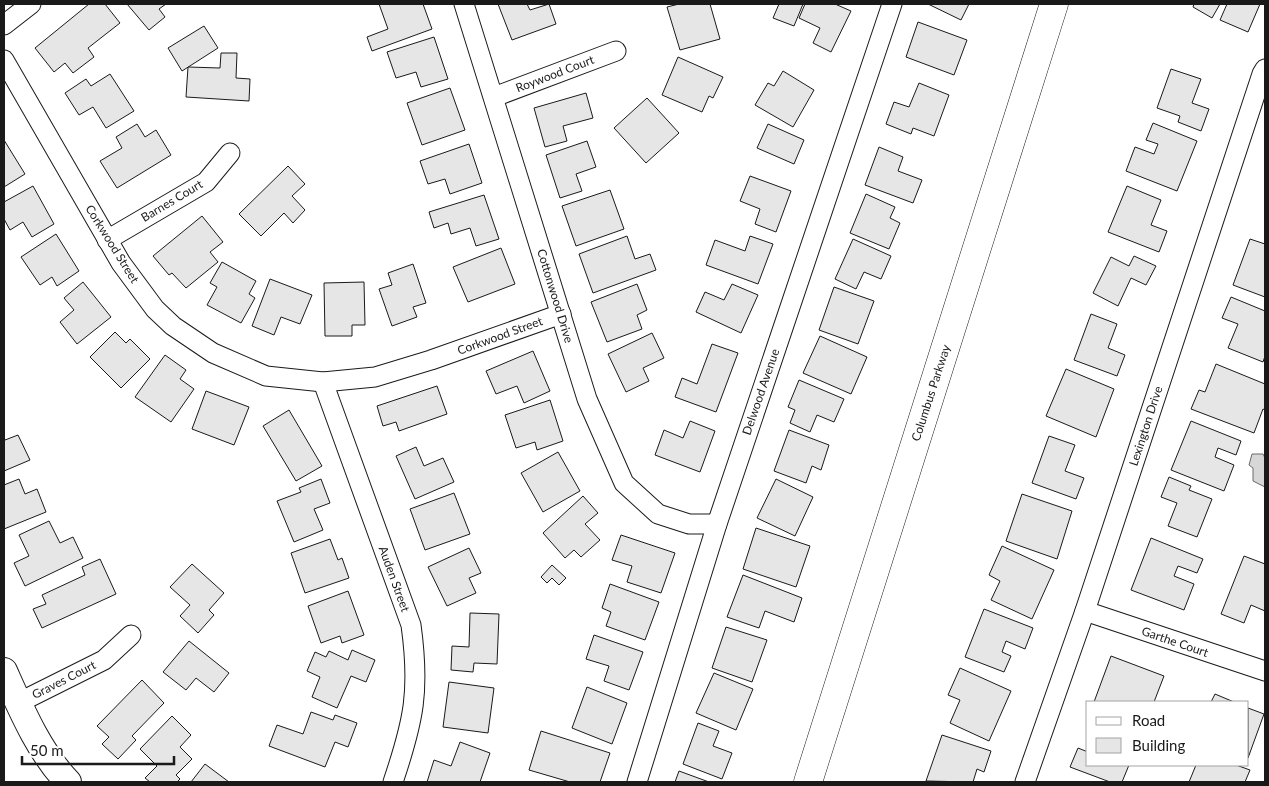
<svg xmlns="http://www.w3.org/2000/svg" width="1269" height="786" font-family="Lato,sans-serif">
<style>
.water{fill:#d7d7d7;stroke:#6a6a6a}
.building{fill:#e6e6e6;stroke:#1a1a1a}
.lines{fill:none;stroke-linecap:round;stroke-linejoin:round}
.minor-casing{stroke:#1a1a1a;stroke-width:21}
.secondary-casing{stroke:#1a1a1a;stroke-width:28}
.primary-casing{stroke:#1a1a1a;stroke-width:29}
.minor{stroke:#fff;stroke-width:19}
.secondary{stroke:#fff;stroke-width:26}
.primary{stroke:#fff;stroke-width:28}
.labels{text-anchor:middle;stroke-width:4;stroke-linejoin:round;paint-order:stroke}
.street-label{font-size:12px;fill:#1a1a1a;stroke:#fff}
</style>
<rect width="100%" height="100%" fill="#fff"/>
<path class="water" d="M1252 454H1263L1265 458V487L1253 481V468L1249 465Z"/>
<g class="building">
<path d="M89 4H105L120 23 88 48 94 57 73 73 65 63 54 72 35 48Z"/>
<path d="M127 4H166L159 9 165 17 149 30Z"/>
<path d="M379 4H423L432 29 372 51 367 37 388 29Z"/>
<path d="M498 4H527L530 10 549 4 556 24 512 40Z"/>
<path d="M679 4H710L720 39 680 50 667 7Z"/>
<path d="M779 4H803L794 26 773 18Z"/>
<path d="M805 4H835L851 11 831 52 813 43 820 28 799 18Z"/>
<path d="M928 4H969L961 20Z"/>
<path d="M1194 4H1220L1212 18 1193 7Z"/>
<path d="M1227 4H1260L1248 32 1220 20Z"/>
<path d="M918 22 967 40 954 75 906 57Z"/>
<path d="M204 26 218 48 182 71 168 48Z"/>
<path d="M434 37 448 79 421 87 416 72 396 78 387 52Z"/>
<path d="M221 53H237L236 78 250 79 249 101 186 97 188 67 220 68Z"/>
<path d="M678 57 723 77 713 98 709 96 702 112 662 95Z"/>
<path d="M1171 69 1201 79 1192 103 1209 109 1201 131 1178 122 1180 116 1157 108Z"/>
<path d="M783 71 814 90 793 127 755 105 768 83 774 86Z"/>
<path d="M110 74 134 111 106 128 93 107 79 115 65 93 86 79 91 86Z"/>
<path d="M919 83 949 95 934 136 913 128 911 134 886 124 894 102 909 107Z"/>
<path d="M450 88 465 130 422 145 407 103Z"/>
<path d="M586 93 593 118 563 126 567 141 545 147 534 108Z"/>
<path d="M647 98 679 133 646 163 614 128Z"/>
<path d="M1153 123 1197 141 1177 191 1126 171 1135 147 1154 154 1158 144 1146 140Z"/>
<path d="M137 124 145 137 156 130 171 155 117 188 100 161 122 148 116 137Z"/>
<path d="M768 124 804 140 794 164 757 148Z"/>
<path d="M4 140 25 174 4 187Z"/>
<path d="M587 141 596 167 576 174 582 191 560 198 546 155Z"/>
<path d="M469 144 482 183 450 194 445 179 428 184 420 161Z"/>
<path d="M879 147 903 157 898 171 922 180 913 203 865 185Z"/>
<path d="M288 166 305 184 292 196 305 210 293 223 284 213 261 236 239 214Z"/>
<path d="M750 176 791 191 776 232 755 224 760 209 740 201Z"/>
<path d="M33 186 54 224 32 237 23 222 10 230 4 219V202Z"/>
<path d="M1127 186 1161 200 1151 225 1167 231 1159 252 1108 232Z"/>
<path d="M610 190 624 229 576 246 562 206Z"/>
<path d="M866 194 895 207 890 218 900 223 889 249 850 233Z"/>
<path d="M484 195 499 239 476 246 470 228 451 234 448 223 434 228 429 212Z"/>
<path d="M202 216 223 242 210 252 218 262 186 288 172 273 169 275 153 256Z"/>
<path d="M56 234 79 271 57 286 52 277 40 285 21 257Z"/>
<path d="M627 236 635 259 650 254 656 270 593 293 579 254Z"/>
<path d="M750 236 773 244 758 284 706 265 715 240 745 251Z"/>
<path d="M853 239 891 256 881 279 864 272 856 289 835 279Z"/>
<path d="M1250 239 1265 244V297L1233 285Z"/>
<path d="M501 248 515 284 468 302 453 267Z"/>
<path d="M1134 256 1156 266 1146 285 1131 278 1118 306 1093 293 1111 257 1129 266Z"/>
<path d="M222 262 256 281 249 294 255 298 241 323 207 305 217 287 210 283Z"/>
<path d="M413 264 426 303 413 307 417 317 392 326 379 289 392 285 388 273Z"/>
<path d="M270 279 312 295 300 324 281 317 274 335 252 326Z"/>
<path d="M83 282 111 317 77 344 60 322 74 310 64 298Z"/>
<path d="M364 282 365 325H352V336H325L324 283Z"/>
<path d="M637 284 647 310 637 315 642 329 607 342 591 302Z"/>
<path d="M732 284 758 295 741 333 696 312 705 292 724 300Z"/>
<path d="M834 287 874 301 858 344 819 330Z"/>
<path d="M1231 297 1265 311V356L1263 362 1228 348 1238 324 1222 318Z"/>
<path d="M1091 314 1117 324 1108 348 1125 355 1117 376 1074 360Z"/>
<path d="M115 332 126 343 130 339 150 359 121 388 90 357Z"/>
<path d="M652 333 664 358 643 368 649 381 626 392 608 354Z"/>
<path d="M820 336 867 357 851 394 803 373Z"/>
<path d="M712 344 738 353 716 412 675 397 682 378 697 384Z"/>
<path d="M533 351 550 391 524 403 517 386 496 394 486 371Z"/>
<path d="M165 355 186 370 180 379 194 389 171 422 135 397Z"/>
<path d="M1216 364 1265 384V410L1263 409 1254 433 1191 409 1199 390 1205 392Z"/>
<path d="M1066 369 1114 389 1096 437 1046 416Z"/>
<path d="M799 380 844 399 834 422 817 415 810 432 790 423 795 410 788 407Z"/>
<path d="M437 386 447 414 399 431 396 422 383 426 377 406Z"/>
<path d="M206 391 249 407 234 445 192 429Z"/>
<path d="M550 400 563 441 537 450 535 442 516 448 505 415Z"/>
<path d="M289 410 322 466 296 481 263 426Z"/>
<path d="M690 421 715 431 700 472 655 455 664 430 683 438Z"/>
<path d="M1191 421 1241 441 1236 455 1218 448 1215 457 1234 465 1224 491 1171 470Z"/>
<path d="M789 430 829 445 821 470 812 466 806 483 774 471Z"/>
<path d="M18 435 30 460 4 471V437L5 440Z"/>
<path d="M1049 436 1075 445 1065 471 1084 478 1076 499 1032 483Z"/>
<path d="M416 447 424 466 443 458 454 482 415 499 396 456Z"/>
<path d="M558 452 580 491 543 512 521 473Z"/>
<path d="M1169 477 1191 486 1189 490 1212 499 1197 537 1168 526 1177 503 1161 497Z"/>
<path d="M19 479 25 494 37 489 46 512 4 529V485Z"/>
<path d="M321 479 330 503 314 509 323 530 294 542 277 501 301 492 299 488Z"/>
<path d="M776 479 813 497 795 536 757 518Z"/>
<path d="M454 493 470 534 425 550 410 509Z"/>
<path d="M1022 494 1072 511 1057 559 1006 541Z"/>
<path d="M583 496 598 513 585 524 600 540 581 557 574 550 565 558 543 533Z"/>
<path d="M49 521 60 543 73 537 83 558 25 586 14 563 29 556 19 535Z"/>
<path d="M756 528 810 546 796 587 743 569Z"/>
<path d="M621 535 675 553 661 593 627 582 632 566 612 560Z"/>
<path d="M1151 538 1203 559 1197 573 1178 566 1174 576 1194 584 1184 610 1131 590Z"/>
<path d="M330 539 338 560 342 558 349 578 305 593 291 553Z"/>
<path d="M1002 546 1054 570 1032 619 991 600 1000 581 989 575Z"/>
<path d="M469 548 481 573 469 578 476 593 447 606 428 567Z"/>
<path d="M1244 556 1265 564V611L1251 605 1244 623 1221 614Z"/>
<path d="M100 559 116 594 42 628 33 609 46 604 42 595 85 575 82 567Z"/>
<path d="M192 564 224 593 209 610 214 615 198 633 180 616 190 605 170 587Z"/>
<path d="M552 565 566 578 559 585 552 578 547 583 541 577Z"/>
<path d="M743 575 802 598 794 622 765 611 759 628 727 617Z"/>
<path d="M610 584 659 602 645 640 606 626 611 612 602 608Z"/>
<path d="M348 591 364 635 342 643 340 636 321 643 308 606Z"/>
<path d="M984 609 1033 628 1025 649 1006 641 1002 652 1011 656 1004 672 965 657Z"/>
<path d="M470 613 499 614 497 664 474 663 473 672 451 670 452 646 469 647Z"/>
<path d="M726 627 767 640 752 682 712 668Z"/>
<path d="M594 635 643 652 629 690 604 681 609 666 586 659Z"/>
<path d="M189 641 229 673 214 692 196 678 186 690 163 672Z"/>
<path d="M352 650 375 660 366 682 351 676 337 708 312 697 320 677 307 671 315 652 326 657 329 651 348 660Z"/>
<path d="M1111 656 1164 676 1154 702H1094Z"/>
<path d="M960 668 1011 691 989 741 950 723 960 700 948 695Z"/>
<path d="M714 673 753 689 736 730 696 713Z"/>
<path d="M142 680 164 703 132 736 136 740 118 759 102 744 109 737 97 726Z"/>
<path d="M449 682 494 688 488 733 443 727Z"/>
<path d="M587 687 627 703 612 744 572 728Z"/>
<path d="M1215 694 1234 702H1211Z"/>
<path d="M1248 708 1264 714 1248 758Z"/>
<path d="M311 712 333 720 335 715 357 723 348 747 335 742 325 767 269 746 277 725 303 734Z"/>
<path d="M172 716 191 735 180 747 192 759 176 775 180 779 177 782H150L145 778 157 766 140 749Z"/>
<path d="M698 723 719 731 713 746 732 753 722 779 683 764Z"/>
<path d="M541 731 610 753 600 782H570L529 770Z"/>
<path d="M942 735 991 751 984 772 977 769 973 782 926 781Z"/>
<path d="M460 742 490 753 480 782H427L434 760 451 766Z"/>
<path d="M1078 748 1088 752V765H1129L1122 782H1110L1070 767Z"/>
<path d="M205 764 229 782H191Z"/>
<path d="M1196 765H1236L1250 770 1245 782H1189Z"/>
<path d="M679 771 709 782H675Z"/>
</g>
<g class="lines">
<g class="minor-casing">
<g id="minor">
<path d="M464 4 587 399 624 483 658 514 689 524H717"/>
<path d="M4 25 31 4"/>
<path d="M4 60 121 263 155 309 173 326 213 353 266 376 323 382 375 377 431 360 561 314"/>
<path d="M494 97 616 51"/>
<path d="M107 240 206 182 230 153"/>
<path d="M323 382 411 625C420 690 414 720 393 782"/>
<path d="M1085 611 1265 671"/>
<path d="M18 703 104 660 131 635"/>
<path d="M637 782 717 524 892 4"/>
<path d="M1025 782 1085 611 1262 74 1265 69"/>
</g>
</g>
<g class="secondary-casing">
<path id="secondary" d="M4 671C21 709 39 752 68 782"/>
</g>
<g class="primary-casing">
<path id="primary" d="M808 782 1054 4"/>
</g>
<use href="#minor" class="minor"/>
<use href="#secondary" class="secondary"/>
<use href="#primary" class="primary"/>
</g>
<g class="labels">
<g class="street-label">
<text transform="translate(555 74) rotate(-21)" y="4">Roywood Court</text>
<text transform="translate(172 201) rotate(-31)" y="4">Barnes Court</text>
<text transform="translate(112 244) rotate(58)" y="4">Corkwood Street</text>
<text transform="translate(555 296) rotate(73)" y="4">Cottonwood Drive</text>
<text transform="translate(500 336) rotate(-20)" y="4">Corkwood Street</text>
<text transform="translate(761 392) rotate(-71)" y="4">Delwood Avenue</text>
<text transform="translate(931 393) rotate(-72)" y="4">Columbus Parkway</text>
<text transform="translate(1146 426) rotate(-72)" y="4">Lexington Drive</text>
<text transform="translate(394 579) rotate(70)" y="4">Auden Street</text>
<text transform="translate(1175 642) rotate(19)" y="4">Garthe Court</text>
<text transform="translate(64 680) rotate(-27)" y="4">Graves Court</text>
</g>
</g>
<rect width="1269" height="786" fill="none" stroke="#1a1a1a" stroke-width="10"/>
<rect x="1086" y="701" width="162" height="65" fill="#ffffff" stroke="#a3a3a3"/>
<rect x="1096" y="717" width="25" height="8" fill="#ffffff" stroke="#a3a3a3"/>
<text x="1132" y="726" font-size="15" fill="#1a1a1a">Road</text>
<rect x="1096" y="738" width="25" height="15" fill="#e6e6e6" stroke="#a3a3a3"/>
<text x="1132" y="751" font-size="15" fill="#1a1a1a">Building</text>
<path d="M22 756v8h152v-8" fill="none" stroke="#1a1a1a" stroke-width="2.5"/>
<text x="30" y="756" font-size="15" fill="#1a1a1a" stroke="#ffffff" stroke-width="4" paint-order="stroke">50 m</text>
</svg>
